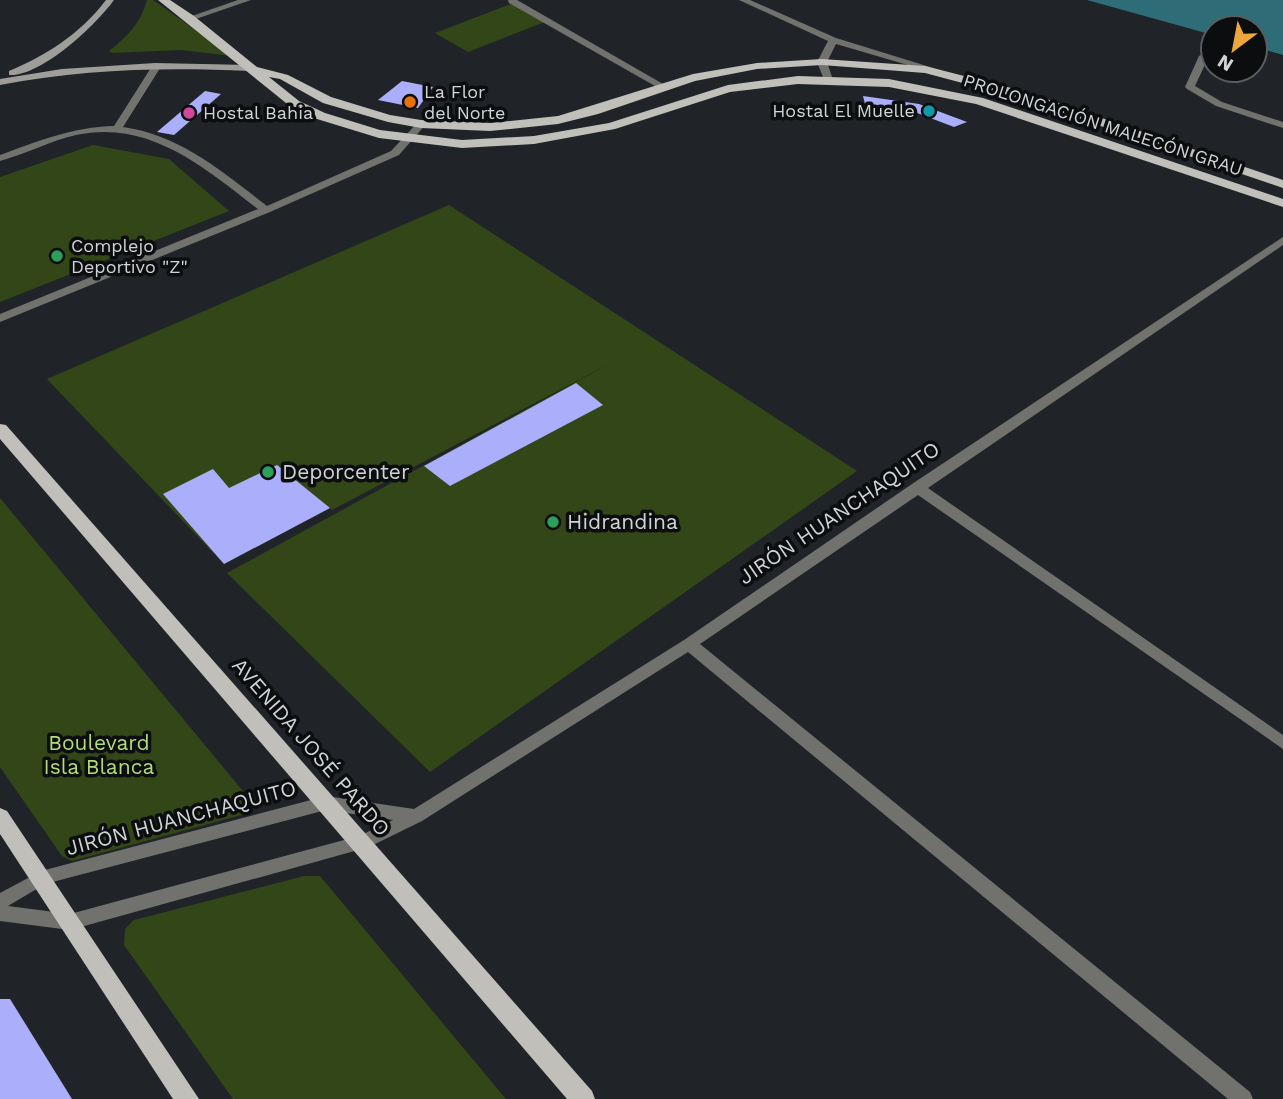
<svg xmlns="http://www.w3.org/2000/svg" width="1283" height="1099" font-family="'Work Sans',sans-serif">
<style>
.green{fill:#334617}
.water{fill:#2e6d77}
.building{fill:#abaefa}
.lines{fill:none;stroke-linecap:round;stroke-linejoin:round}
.lane{fill:#71716e;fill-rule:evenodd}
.street{fill:#71716e;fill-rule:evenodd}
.secondary{fill:#9e9d99;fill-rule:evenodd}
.primary{fill:#c0bfba;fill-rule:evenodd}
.food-dot{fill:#e8710a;stroke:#0b0d0f;stroke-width:2.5}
.culture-dot{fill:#0f9aa8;stroke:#0b0d0f;stroke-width:2.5}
.hotel-dot{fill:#d1479c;stroke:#0b0d0f;stroke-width:2.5}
.leisure-dot{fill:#2e9e5b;stroke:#0b0d0f;stroke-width:2.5}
.labels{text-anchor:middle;stroke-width:7;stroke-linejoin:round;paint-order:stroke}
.far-poi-label{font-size:18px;fill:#d1d4d6;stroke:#0b0d0f;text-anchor:start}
.far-street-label{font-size:18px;fill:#d1d4d6;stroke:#0b0d0f}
.poi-label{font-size:21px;fill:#d1d4d6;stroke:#0b0d0f;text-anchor:start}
.street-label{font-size:21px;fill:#d1d4d6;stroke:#0b0d0f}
.park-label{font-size:21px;fill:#b2dd76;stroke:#0b0d0f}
</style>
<rect width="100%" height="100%" fill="#202428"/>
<g class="green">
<path d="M147 0H153L232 56 181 50 112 53 109 51C127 37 141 23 147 0Z"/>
<path d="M513 3 547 21 468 52 435 33Z"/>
<path d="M93 145 169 159 229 211 0 302V177Z"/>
<path d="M449 205 857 471 430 772 227 573 609 364 332 510 330 508 224 564 47 379Z"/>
<path d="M0 498 252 802 245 814 72 861 62 856 0 767Z"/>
<path d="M304 876H320L506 1099H233L124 945 125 929 134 920Z"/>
</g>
<path class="water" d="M1087 0H1283V55L1255 47V28H1213V35Z"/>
<g class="building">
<path d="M402 81 433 87 418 108 378 100Z"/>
<path d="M205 91 221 94 174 135 157 132Z"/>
<path d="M863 96 919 104 967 122 954 127 912 111 865 104Z"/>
<path d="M576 383 603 405 450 486 424 466Z"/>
<path d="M277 465 330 508 224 564 163 494 213 469 229 488Z"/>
<path d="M0 999H10L72 1099H0Z"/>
</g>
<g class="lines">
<path class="lane" d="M1204 53 1209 56 1195 86 1222 102 1283 122V128L1216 106 1187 89 1185 87 1199 56Z"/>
<g class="street">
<path d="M238 0H251L193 20 186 18Z"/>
<path d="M508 0H517L670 88 662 90 509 3Z"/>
<path d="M739 0H750L836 38 943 71 935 73 836 44 827 62 833 80 825 82 817 62 828 41Z"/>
<path d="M154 63 162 65 123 127C180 135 223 172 267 206L391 151 418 122 426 124 399 155 270 212 0 322V314L258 209C205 168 149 119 76 135 50 141 26 154 0 161V155C38 141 73 127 114 126Z"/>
<path d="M1283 237V245L928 488 1283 735V749L918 495 700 644 1250 1092 1253 1099H1228L688 652 422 821 369 847 70 930 0 921V893L41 871 326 796 414 809 684 640 912 484ZM326 810 393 820 359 836 70 914 8 906 45 884Z"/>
</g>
<g class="secondary">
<path d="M106 0H114C96 25 41 77 9 75V71C47 55 80 34 106 0Z"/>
<path d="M155 63 249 65 254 68 249 71C165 67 83 69 0 85V79L62 69Z"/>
</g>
<g class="primary">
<path d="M158 0H170L194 16 257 67 288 75 331 97 390 115 421 120 490 123 558 116 693 74 757 63 822 59 925 66 1023 91 1283 180V188L1015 97 925 73 822 65 757 69 695 81 598 114 558 124 490 131 421 128 388 122 323 103 280 79 269 77 299 101 325 113 380 130 462 140 534 136 609 123 728 85 798 76 889 79 983 98 1283 199V207L976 104 889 87 798 84 730 92 615 129 534 144 462 148 379 138 317 119 291 107Z"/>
<path d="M0 424 6 425 592 1091 595 1099H567L0 439Z"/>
<path d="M0 808 7 811 199 1099H173L0 834Z"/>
</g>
</g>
<circle class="food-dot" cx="410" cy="102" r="7"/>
<circle class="culture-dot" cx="929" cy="111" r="7"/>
<circle class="hotel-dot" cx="189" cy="113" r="7"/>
<g class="leisure-dot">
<circle cx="57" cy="256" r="7"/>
<circle cx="268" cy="472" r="7"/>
<circle cx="553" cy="522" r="7"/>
</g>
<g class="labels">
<g class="far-poi-label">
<text x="424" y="98">La Flor<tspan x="424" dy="21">del Norte</tspan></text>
<text x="915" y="117" text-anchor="end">Hostal El Muelle</text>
<text x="203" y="119">Hostal Bahia</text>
<text x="71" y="252">Complejo<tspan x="71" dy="21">Deportivo "Z"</tspan></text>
</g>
<g class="far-street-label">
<text transform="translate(1103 125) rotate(18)" y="6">PROLONGACIÓN MALECÓN GRAU</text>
</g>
<g class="poi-label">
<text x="282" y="479">Deporcenter</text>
<text x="567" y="529">Hidrandina</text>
</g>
<g class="street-label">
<text transform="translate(839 513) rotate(-34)" y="7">JIRÓN HUANCHAQUITO</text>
<text transform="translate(311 747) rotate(49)" y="7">AVENIDA JOSÉ PARDO</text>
<text transform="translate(181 818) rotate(-15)" y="7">JIRÓN HUANCHAQUITO</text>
</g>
<g class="park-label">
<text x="99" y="750">Boulevard<tspan x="99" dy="24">Isla Blanca</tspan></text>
</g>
</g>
<g transform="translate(1234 49) rotate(212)"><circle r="33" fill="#0b0d0f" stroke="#5a5d5f" stroke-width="2"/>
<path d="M0-5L12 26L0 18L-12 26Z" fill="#eea73d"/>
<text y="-10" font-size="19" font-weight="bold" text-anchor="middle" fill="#d1d4d6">N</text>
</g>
</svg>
